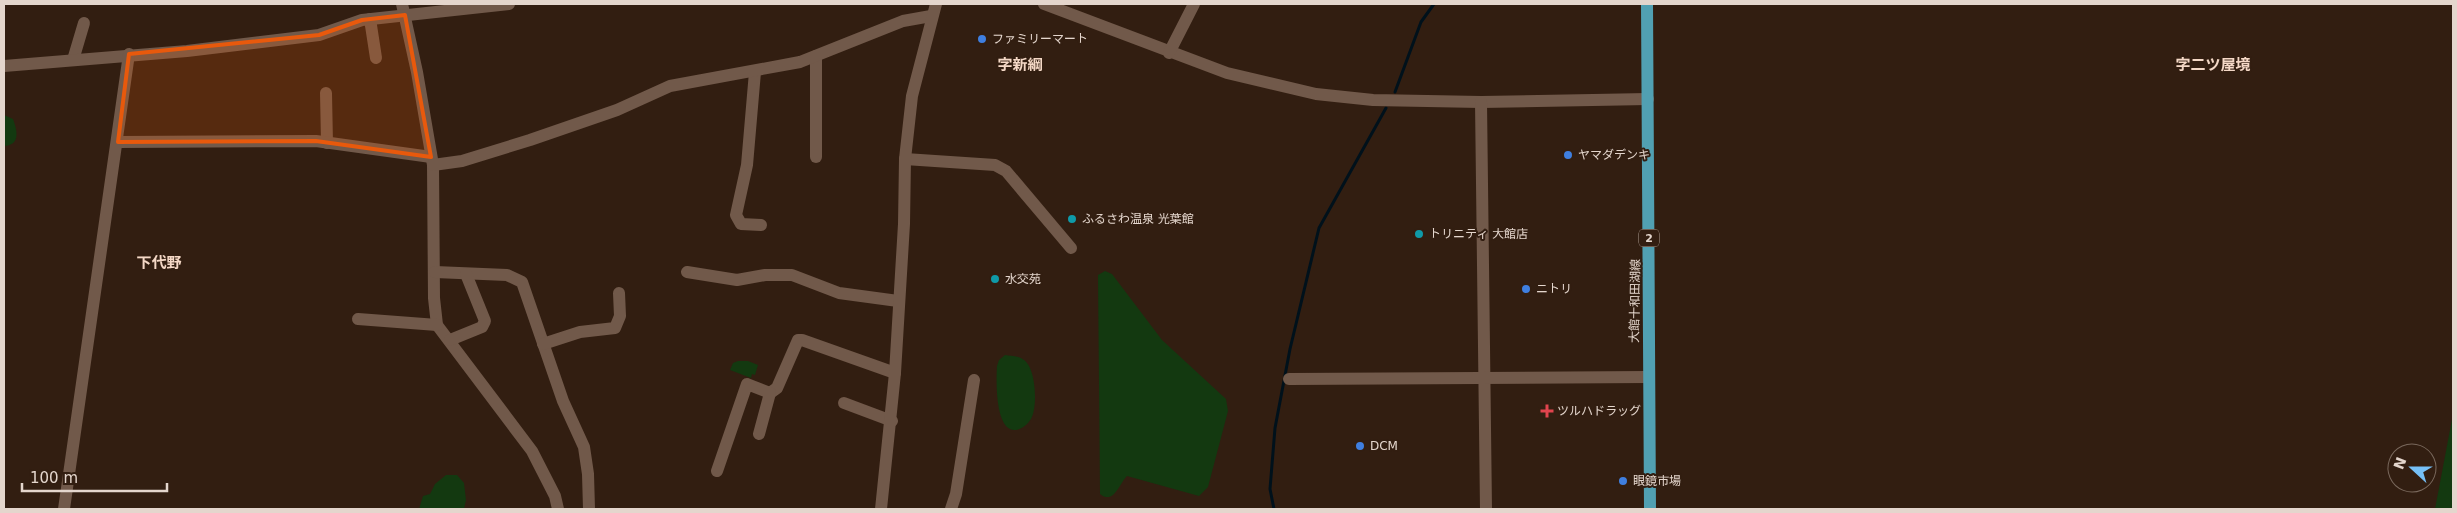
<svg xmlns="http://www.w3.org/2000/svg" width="2457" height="513" font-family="'DejaVu Sans','Noto Sans JP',sans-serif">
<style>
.green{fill:#133910}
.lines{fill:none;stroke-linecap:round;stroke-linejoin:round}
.stream{stroke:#00111b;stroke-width:3}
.minor{stroke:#71594a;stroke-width:12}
.major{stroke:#51a0b2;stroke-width:12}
.marked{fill:#e8590c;fill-opacity:0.2;stroke:#e8590c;stroke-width:4;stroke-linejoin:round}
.shop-dot{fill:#3f7fe0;stroke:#321e11;stroke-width:2}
.culture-dot{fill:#0f9aa8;stroke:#321e11;stroke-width:2}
.health-dot{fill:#e0444e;stroke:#321e11;stroke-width:2}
.labels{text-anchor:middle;stroke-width:4;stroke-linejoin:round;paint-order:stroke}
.shield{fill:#321e11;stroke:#af9f95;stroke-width:1}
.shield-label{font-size:11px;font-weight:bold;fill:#e4d6cd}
.poi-label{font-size:12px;fill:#e4d6cd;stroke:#321e11;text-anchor:start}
.street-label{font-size:12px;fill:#e4d6cd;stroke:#321e11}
.quarter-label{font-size:15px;font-weight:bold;fill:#f4d8c6;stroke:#321e11}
</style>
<rect width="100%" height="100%" fill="#321e11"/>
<g class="green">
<path d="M4 115 13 119C17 130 21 145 4 146Z"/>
<path d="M1105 271 1112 274 1162 340 1226 399 1228 411 1208 487 1199 496 1127 476C1119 484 1114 505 1100 494L1098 275Z"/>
<path d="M1005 355C1011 356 1019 356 1024 360 1036 368 1038 407 1031 419 1028 424 1022 429 1016 430 995 432 996 381 997 366L999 360Z"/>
<path d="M738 361H748L758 365 755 375 752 374 751 378 730 370 733 363Z"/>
<path d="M2453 414V509H2435Z"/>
<path d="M446 475H457L464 483 466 500 464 509H419L423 496 430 494 435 484Z"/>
</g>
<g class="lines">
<g class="stream">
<path d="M1395 92 1421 22 1434 4"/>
<path d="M1274 509 1270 489 1275 428 1290 349 1319 228 1386 108"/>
</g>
<g class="minor">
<path d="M402 4 417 72 433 165 434 298 437 325 532 451 555 496 558 509"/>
<path d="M1044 4 1227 73 1316 94 1373 100 1481 102 1648 99"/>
<path d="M370 19 376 58"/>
<path d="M1169 53 1194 4"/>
<path d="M73 60 84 23"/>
<path d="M4 66 187 51 319 35 362 20 509 4"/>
<path d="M755 72 747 165 736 215 741 224 761 225"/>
<path d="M326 93 327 143"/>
<path d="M1481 102 1486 509"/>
<path d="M118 142 316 141 431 157"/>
<path d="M816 157V56"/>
<path d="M905 159 995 165 1006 171 1071 248"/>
<path d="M433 165 462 161 530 140 617 110 670 86 800 62 903 21 931 16"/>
<path d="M435 272 507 275 522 282 563 401 584 447 588 474 589 509"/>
<path d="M687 272 737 280 765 275H792L839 293 898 301"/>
<path d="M358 319 437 325"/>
<path d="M450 340 482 327 485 321 466 274"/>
<path d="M543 344 580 332 615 328 620 316 619 293"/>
<path d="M1289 379 1648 377"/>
<path d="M770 393 777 388 798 340H802L895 373"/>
<path d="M844 403 892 421"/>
<path d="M717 471 747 384 770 393 759 434"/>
<path d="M64 509 129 54"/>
<path d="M881 509 895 373 904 224 905 159 912 96 936 4"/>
<path d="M951 509 956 494 974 380"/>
</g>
<path class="major" d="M1647 4 1650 509"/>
</g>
<path class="marked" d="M405 15 431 157 316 141 118 142 129 54 319 35 362 20Z"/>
<g class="shop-dot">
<circle cx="982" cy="39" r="5"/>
<circle cx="1568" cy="155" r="5"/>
<circle cx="1526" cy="289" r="5"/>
<circle cx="1360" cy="446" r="5"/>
<circle cx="1623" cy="481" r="5"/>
</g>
<g class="culture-dot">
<circle cx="1072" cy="219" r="5"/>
<circle cx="1419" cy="234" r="5"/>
<circle cx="995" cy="279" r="5"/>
</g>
<path class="health-dot" d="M1544.5 403.5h5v5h5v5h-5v5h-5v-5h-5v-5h5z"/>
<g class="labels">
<rect class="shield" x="1639" y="229.5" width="20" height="17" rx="4"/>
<g class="shield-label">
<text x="1649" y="242">2</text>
</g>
<g class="poi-label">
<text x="992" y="43">ファミリーマート</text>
<text x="1578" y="159">ヤマダデンキ</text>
<text x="1082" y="223">ふるさわ温泉 光葉館</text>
<text x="1429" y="238">トリニティ 大館店</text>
<text x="1005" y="283">水交苑</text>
<text x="1536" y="293">ニトリ</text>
<text x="1557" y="415">ツルハドラッグ</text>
<text x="1370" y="450">DCM</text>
<text x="1633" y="485">眼鏡市場</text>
</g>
<g class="street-label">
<text transform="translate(1635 301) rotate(-89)" y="4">大館十和田湖線</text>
</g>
<g class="quarter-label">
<text x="1020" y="70">字新綱</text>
<text x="2213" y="70">字二ツ屋境</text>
<text x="159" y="268">下代野</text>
</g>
</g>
<rect width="2457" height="513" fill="none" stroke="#e4d6cd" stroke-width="10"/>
<g transform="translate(2412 468) rotate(291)"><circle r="24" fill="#321e11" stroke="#79685c"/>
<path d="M0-4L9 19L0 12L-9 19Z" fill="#76c0f7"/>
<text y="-8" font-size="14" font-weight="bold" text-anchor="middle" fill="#e4d6cd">N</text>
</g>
<path d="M22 483v8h145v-8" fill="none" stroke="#e4d6cd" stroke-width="2.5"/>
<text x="30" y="483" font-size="15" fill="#e4d6cd" stroke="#321e11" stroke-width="4" paint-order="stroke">100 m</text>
</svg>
